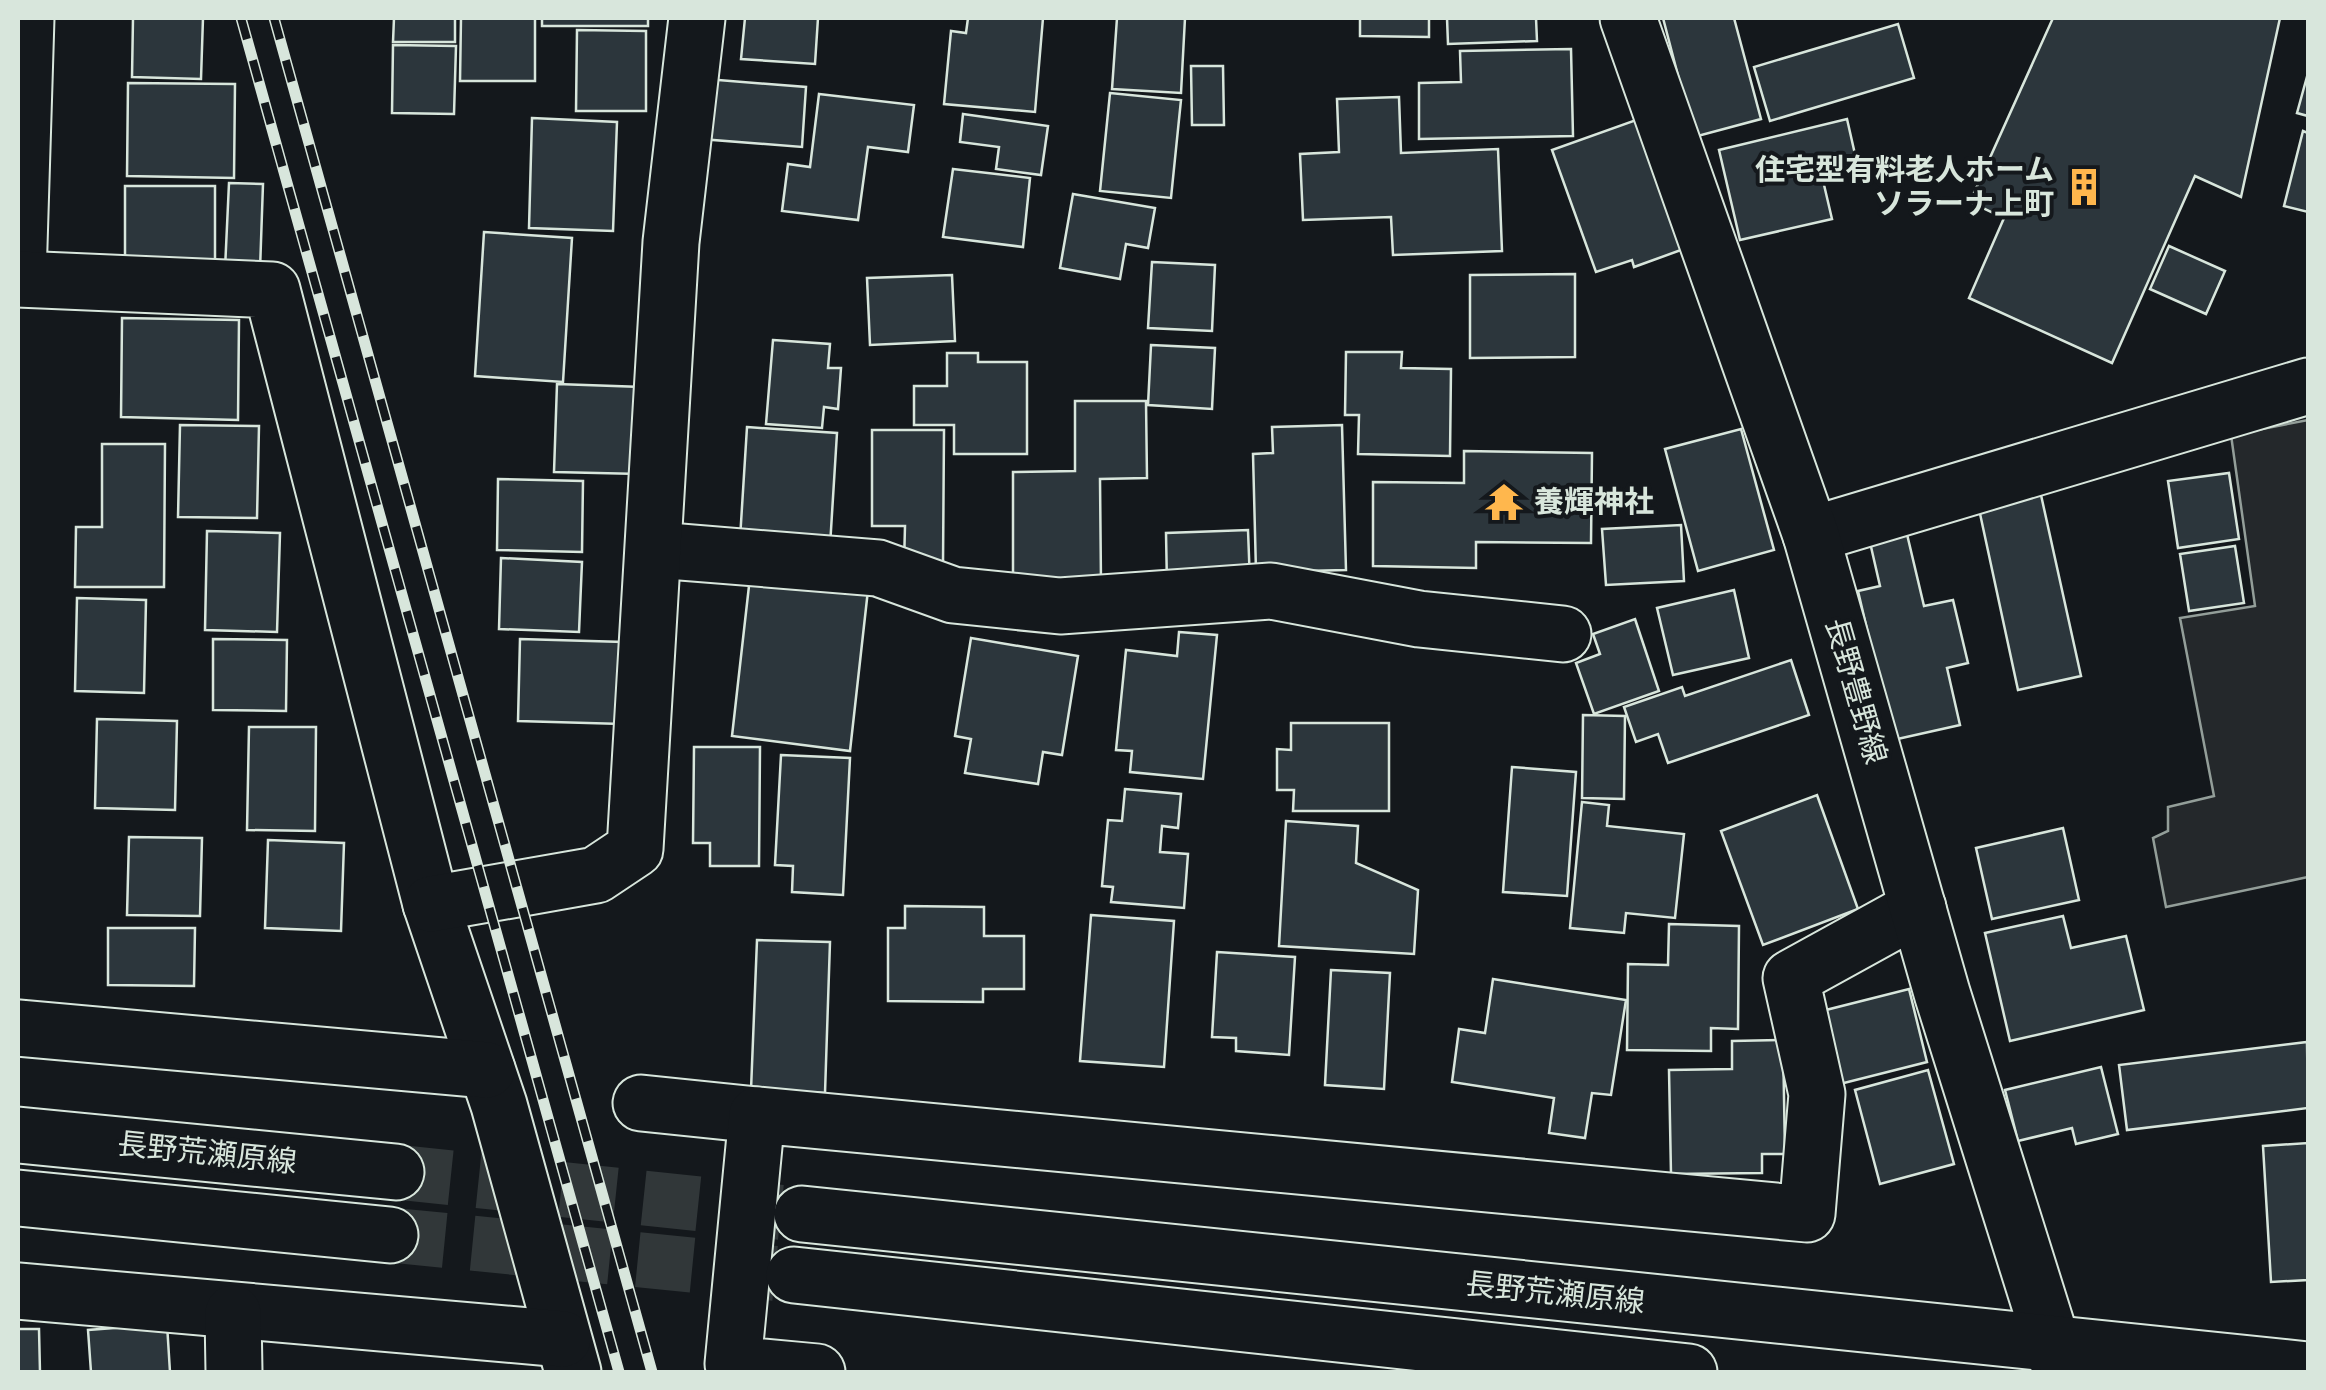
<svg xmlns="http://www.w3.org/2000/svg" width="2326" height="1390" font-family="'Fira Sans Condensed','Noto Sans JP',sans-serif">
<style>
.parking{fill:#24282b;stroke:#939e99;stroke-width:2.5}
.building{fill:#2c363c;stroke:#d8e6dc;stroke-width:2.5}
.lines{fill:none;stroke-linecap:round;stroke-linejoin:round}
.major-tunnel{stroke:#313739;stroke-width:55;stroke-dasharray:55 28;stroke-linecap:butt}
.minor-casing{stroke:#d8e6dc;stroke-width:59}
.major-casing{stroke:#d8e6dc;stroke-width:59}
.minor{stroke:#14181c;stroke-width:55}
.major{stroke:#14181c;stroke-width:55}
.rail-casing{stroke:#d8e6dc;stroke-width:11}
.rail{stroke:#14181c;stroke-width:8;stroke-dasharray:22;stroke-linecap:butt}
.labels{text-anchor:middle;stroke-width:8;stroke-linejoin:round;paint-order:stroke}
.poi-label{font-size:30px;font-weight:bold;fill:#d8e6dc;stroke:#14181c;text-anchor:end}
.street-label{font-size:30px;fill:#d8e6dc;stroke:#14181c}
</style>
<rect width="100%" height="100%" fill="#14181c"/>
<path class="parking" d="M2308 420V877L2166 907 2153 838 2168 831V807L2214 796 2180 618 2255 606 2231 435Z"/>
<g class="building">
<path d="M133 18H203L201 79 132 77Z"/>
<path d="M394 18H455V42H393Z"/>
<path d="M461 18H535V81H460Z"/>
<rect x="542" y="18" width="106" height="8"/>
<path d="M745 18H818L815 64 741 59Z"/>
<path d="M968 18H1043L1035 112 944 104 951 31 966 33Z"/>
<path d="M1117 18H1185L1181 93 1112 89Z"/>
<path d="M1360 18H1429V37L1360 36Z"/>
<path d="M1447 18H1536L1537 41 1448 44Z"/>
<path d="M1663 18H1734L1761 119 1694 137Z"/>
<path d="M2053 18H2280L2241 197 2195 176 2112 363 1969 298 2004 218 1970 202Z"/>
<path d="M1898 24 1914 78 1770 121 1754 67Z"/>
<path d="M577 30 646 31V111H576Z"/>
<path d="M393 45 456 46 454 114 392 113Z"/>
<path d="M1571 49 1573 136 1419 139V83L1461 82 1460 51Z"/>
<path d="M1191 66H1223L1224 125H1192Z"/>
<path d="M2308 73V116L2297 113Z"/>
<path d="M706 79 806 87 802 147 701 139Z"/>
<path d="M128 83 235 84 234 178 127 176Z"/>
<path d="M1110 93 1181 100 1171 198 1100 191Z"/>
<path d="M819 94 914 105 908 152 868 147 858 220 782 211 788 164 810 167Z"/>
<path d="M1399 97 1401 153 1498 149 1502 251 1393 255 1391 217 1303 220 1300 154 1339 152 1337 99Z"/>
<path d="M963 114 1048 126 1041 175 996 169 999 147 960 142Z"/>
<path d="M532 118 617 122 613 231 529 228Z"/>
<path d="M1847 119 1857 163 1821 172 1832 219 1740 240 1719 150Z"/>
<path d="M1636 120 1681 250 1634 267 1632 260 1596 272 1552 150Z"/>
<path d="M2303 131 2308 133V212L2284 206Z"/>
<path d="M953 169 1030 178 1023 247 943 237Z"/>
<path d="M229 183 263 184 260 270 225 269Z"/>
<rect x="125" y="186" width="90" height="83"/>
<path d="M1073 194 1155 208 1148 248 1126 244 1120 279 1060 268Z"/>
<path d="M484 232 572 238 563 382 475 376Z"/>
<path d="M2169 246 2225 271 2206 314 2150 289Z"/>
<path d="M1152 262 1215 265 1212 331 1148 328Z"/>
<path d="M1575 274V357L1470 358V275Z"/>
<path d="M952 275 955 341 870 345 867 278Z"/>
<path d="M122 318 239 320 238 420 121 417Z"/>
<path d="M773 340 830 344 828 368H841L838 409 824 407 822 428 766 424Z"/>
<path d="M1151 345 1215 348 1212 409 1148 405Z"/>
<path d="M1346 352H1402L1401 368 1451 369 1450 456 1358 454 1359 415H1345Z"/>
<path d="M947 353H978V362H1027V454H954V425H914V386H947Z"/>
<path d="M557 384 642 387 640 474 554 472Z"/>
<path d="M1075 401H1146L1147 478 1100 479 1101 583H1013V472L1075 471Z"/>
<path d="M180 425 259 426 257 518 178 517Z"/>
<path d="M1342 425 1346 570 1256 572 1253 454 1273 453 1272 427Z"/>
<path d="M747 427 837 433 830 546 740 539Z"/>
<path d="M1741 429 1774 550 1698 571 1665 449Z"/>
<path d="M872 430H944L943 565 904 564 905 526H872Z"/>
<path d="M102 444H165L164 587H75L76 527H102Z"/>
<path d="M1464 451 1592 453 1591 543 1476 542V568L1373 566V482L1464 483Z"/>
<path d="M2229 473 2239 539 2178 548 2168 481Z"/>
<path d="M498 479 583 481 582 552 497 550Z"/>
<path d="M2041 495 2081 676 2018 690 1979 509Z"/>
<path d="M1681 525 1684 581 1606 585 1602 529Z"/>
<path d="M1248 530 1250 583 1167 586 1166 533Z"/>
<path d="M1906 530 1924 606 1953 600 1968 663 1947 668 1960 725 1893 740 1858 591 1880 586 1869 538Z"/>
<path d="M207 531 280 533 277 632 205 630Z"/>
<path d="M2235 546 2244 603 2189 611 2180 554Z"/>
<path d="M501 558 582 562 579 632 499 629Z"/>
<path d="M750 577 868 590 850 751 732 736Z"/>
<path d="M1734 590 1749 658 1673 675 1657 608Z"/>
<path d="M77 598 146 600 144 693 75 691Z"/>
<path d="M1635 619 1659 691 1594 714 1576 663 1600 654 1593 634Z"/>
<path d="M1179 632 1217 635 1203 779 1130 772 1132 751 1116 750 1126 650 1177 656Z"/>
<path d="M971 638 1078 656 1062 755 1043 752 1038 784 965 773 971 739 955 736Z"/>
<path d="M213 639 287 640 286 711 213 710Z"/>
<path d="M520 639 624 642 622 724 518 721Z"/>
<path d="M1791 660 1809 715 1668 763 1658 734 1636 742 1624 707 1682 687 1685 696Z"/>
<path d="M1583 715 1625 716 1624 799 1582 798Z"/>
<path d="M97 719 177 721 175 810 95 808Z"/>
<path d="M1291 723H1389V811H1293L1294 790H1277V749L1291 750Z"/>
<path d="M249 727H316L315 831 247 830Z"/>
<path d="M694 747H760L759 866H710V843H693Z"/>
<path d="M781 755 850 758 843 895 792 892 793 866 775 865Z"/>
<path d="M1512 767 1576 772 1567 896 1503 892Z"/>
<path d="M1125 789 1181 794 1178 828 1162 826 1160 852 1188 854 1184 908 1111 902 1113 887 1102 886 1108 820 1122 821Z"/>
<path d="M1817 795 1858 909 1763 945 1721 831Z"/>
<path d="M1582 802 1609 805 1607 826 1684 834 1675 918 1626 913 1624 933 1570 928Z"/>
<path d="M1286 821 1358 826 1356 863 1418 890 1414 954 1279 946Z"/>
<path d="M2063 828 2079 900 1992 919 1976 848Z"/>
<path d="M129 837 202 838 200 916 127 915Z"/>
<path d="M268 840 344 843 341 931 265 928Z"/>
<path d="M905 906 984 907V936H1024V989H983V1002L888 1001V928H905Z"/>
<path d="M1091 915 1174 921 1164 1067 1080 1061Z"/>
<path d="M2063 916 2071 948 2126 936 2144 1010 2010 1041 1985 933Z"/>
<path d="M1669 924 1739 926 1738 1029 1711 1028V1051L1627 1050 1628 964 1668 965Z"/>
<path d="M108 928H195L194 986 108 985Z"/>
<path d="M757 940 830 942 825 1093 751 1090Z"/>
<path d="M1217 952 1295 957 1289 1055 1236 1051V1038L1212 1037Z"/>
<path d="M1331 970 1390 973 1384 1089 1325 1085Z"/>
<path d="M1493 979 1626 1000 1611 1095 1592 1093 1585 1138 1549 1133 1554 1098 1452 1082 1459 1029 1485 1033Z"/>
<path d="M1909 989 1927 1062 1840 1084 1822 1011Z"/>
<path d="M1783 1040 1785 1154H1762V1173L1671 1174 1669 1070 1732 1069V1041Z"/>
<path d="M2307 1042 2308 1108 2127 1130 2119 1065Z"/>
<path d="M2101 1067 2118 1134 2076 1144 2072 1128 2018 1141 2005 1090Z"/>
<path d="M1928 1070 1954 1164 1880 1184 1855 1090Z"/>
<path d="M2308 1143V1280L2271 1282 2263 1146Z"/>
<path d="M167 1324 170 1372H91L88 1330Z"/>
<path d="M18 1329H39L40 1372H18Z"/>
</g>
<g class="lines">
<g class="major-tunnel">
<path d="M396 1172 796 1214"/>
<path d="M390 1235 791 1275"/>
</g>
<g class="minor-casing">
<g id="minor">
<path d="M18 278 26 18"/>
<path d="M18 279 272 290 431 904 499 1105 573 1372"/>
<path d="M1811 535 2308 386"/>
<path d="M656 550 878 568 953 595 1060 606 1271 591 1419 619 1563 634"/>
<path d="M431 904 596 875 635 849 671 242 697 18"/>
<path d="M18 1028 487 1070"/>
<path d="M641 1103 757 1115"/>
<path d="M18 1291 563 1339"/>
<path d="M233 1313 234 1372"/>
<path d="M817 1372 733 1364 757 1115 1807 1214 1817 1094 1791 978 1918 908"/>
</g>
</g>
<g class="major-casing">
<g id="major">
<path d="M1628 18 1811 535 1942 993 2061 1372"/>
<path d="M18 1135 396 1172"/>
<path d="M18 1198 390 1235"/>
<path d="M802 1214 2308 1370"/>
<path d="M794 1275 1689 1372"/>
</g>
</g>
<use href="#minor" class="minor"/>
<use href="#major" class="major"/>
<g class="rail-casing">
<g id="rail">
<path d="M241 18 619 1372"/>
<path d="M274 18 652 1372"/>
</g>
</g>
<use href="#rail" class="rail"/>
</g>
<defs>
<g id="building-bare" transform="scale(3)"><path d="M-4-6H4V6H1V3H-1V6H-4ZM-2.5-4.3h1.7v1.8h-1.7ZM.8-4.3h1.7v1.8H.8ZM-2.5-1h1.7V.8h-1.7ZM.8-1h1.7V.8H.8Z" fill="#ffb74d" stroke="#14181c" stroke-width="2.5" paint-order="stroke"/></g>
<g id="temple-bare" transform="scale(3)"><path d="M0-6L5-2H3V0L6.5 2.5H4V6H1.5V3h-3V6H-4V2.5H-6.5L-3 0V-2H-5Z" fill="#ffb74d" stroke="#14181c" stroke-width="2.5" paint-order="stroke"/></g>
</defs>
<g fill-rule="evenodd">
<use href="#building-bare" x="2084" y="187"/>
<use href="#temple-bare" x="1504" y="502"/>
</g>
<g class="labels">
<g class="poi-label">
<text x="2054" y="180">住宅型有料老人ホーム<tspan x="2054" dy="34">ソラーナ上町</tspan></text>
<text x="1534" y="512" text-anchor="start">養輝神社</text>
</g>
<g class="street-label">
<text transform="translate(1856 691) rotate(74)" y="10">長野豊野線</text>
<text transform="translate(207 1153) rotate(6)" y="10">長野荒瀬原線</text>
<text transform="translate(1555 1293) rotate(6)" y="10">長野荒瀬原線</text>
</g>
</g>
<rect width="2326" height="1390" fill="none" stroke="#d8e6dc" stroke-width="40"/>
</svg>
